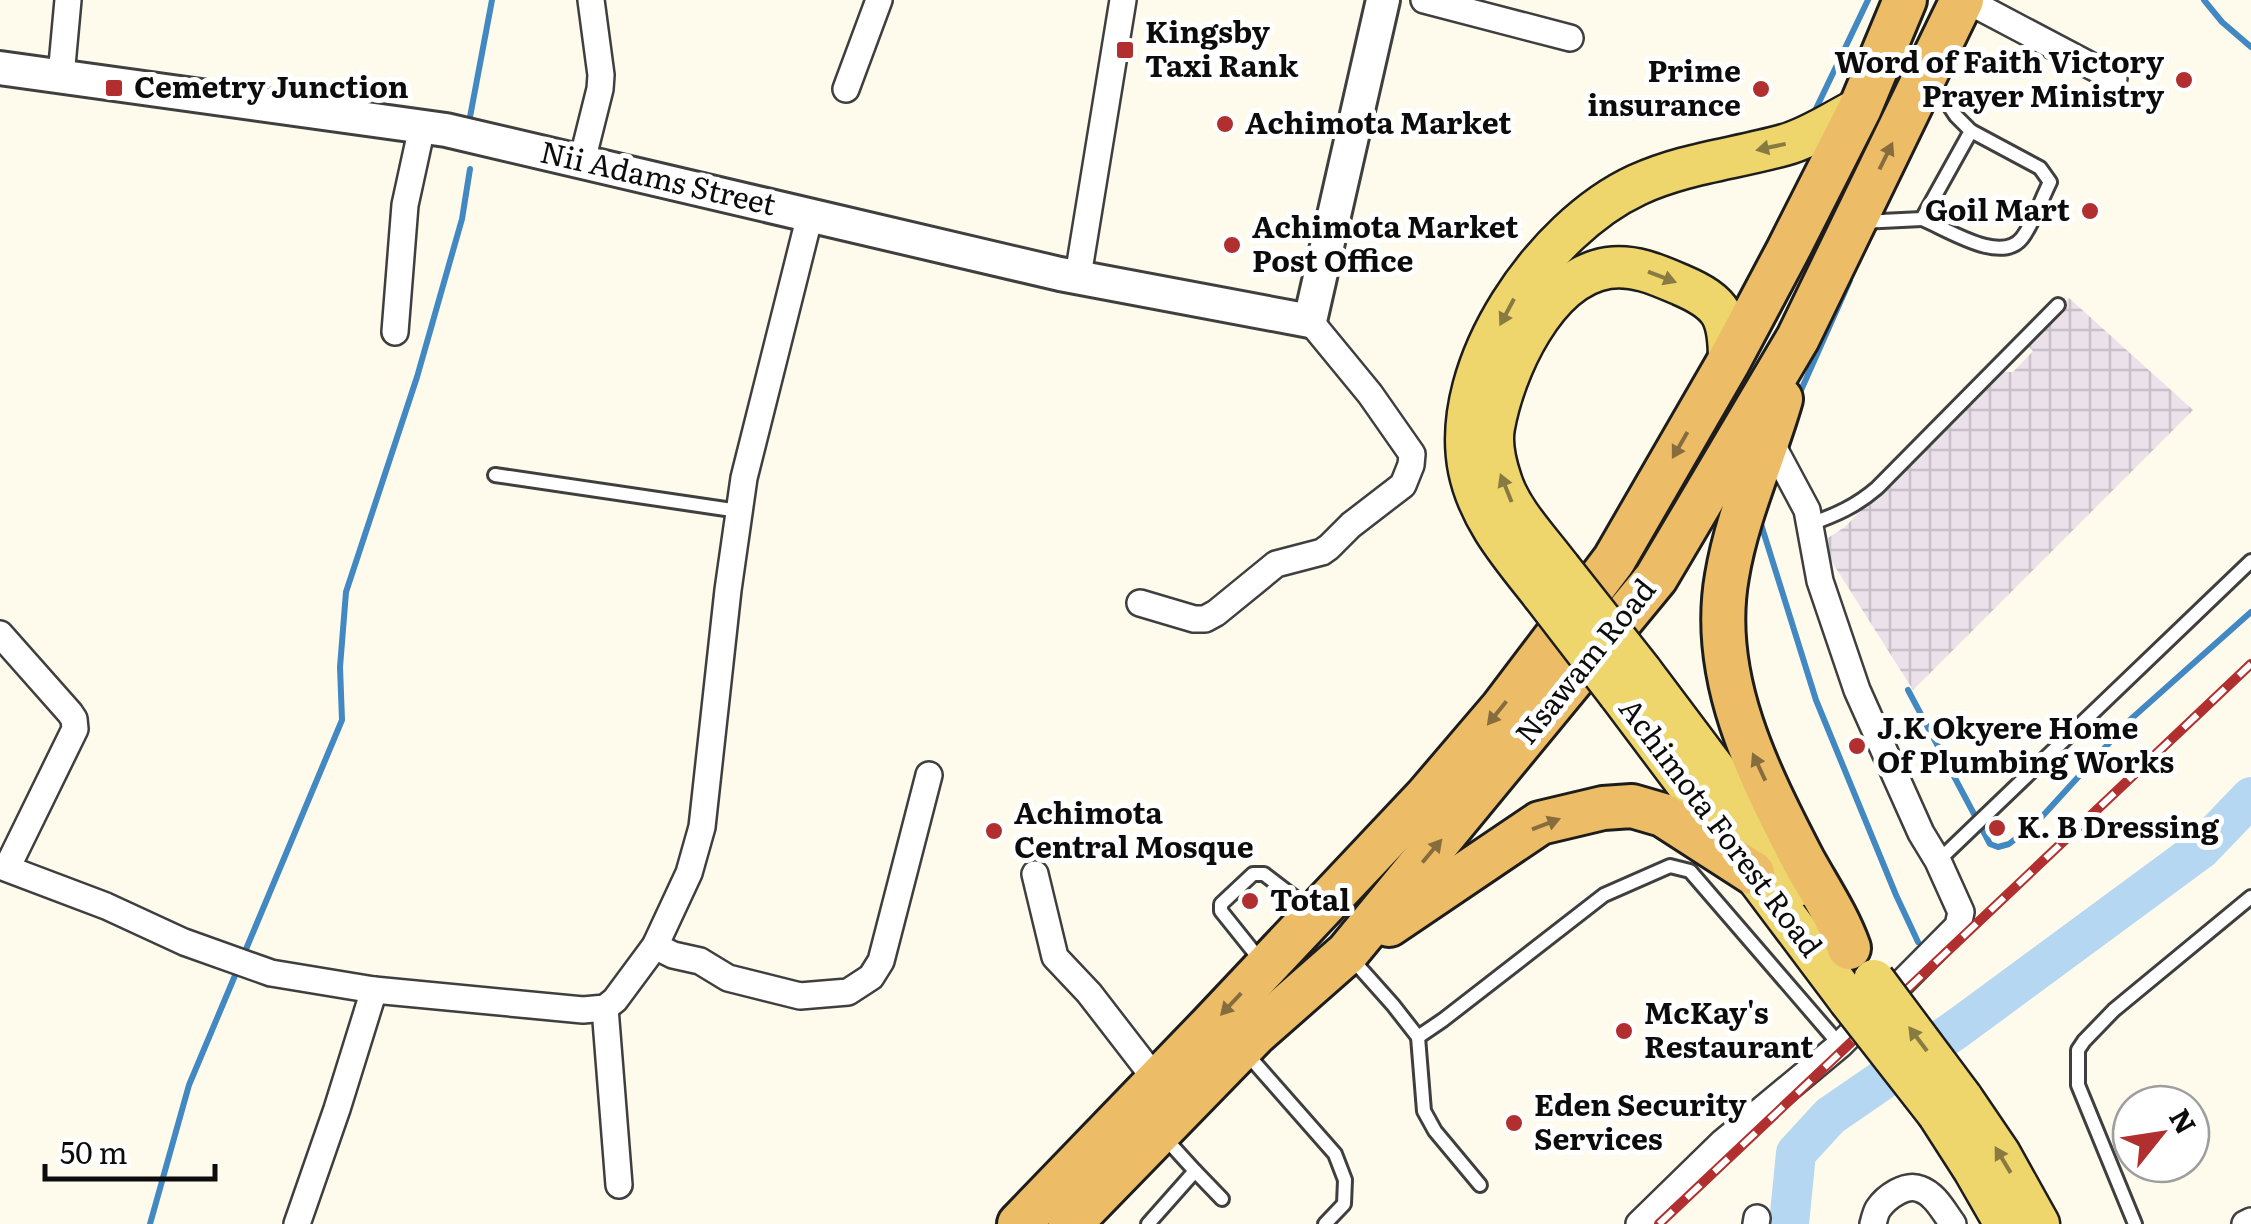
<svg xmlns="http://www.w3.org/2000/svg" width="2251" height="1224" font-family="Literata,serif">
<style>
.industrial{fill:url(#industrial-grid)}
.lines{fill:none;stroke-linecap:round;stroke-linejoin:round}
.stream{stroke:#4288c2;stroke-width:6}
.river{stroke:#b5d7f1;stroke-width:40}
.service-casing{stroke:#3f3f3f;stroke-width:18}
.minor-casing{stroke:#3f3f3f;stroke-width:30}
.tertiary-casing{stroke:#3f3f3f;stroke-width:38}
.primary-casing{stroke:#1d1d1d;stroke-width:45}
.trunk-casing{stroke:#1d1d1d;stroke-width:48}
.service{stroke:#fff;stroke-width:12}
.minor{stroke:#fff;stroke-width:25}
.tertiary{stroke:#fff;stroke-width:32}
.primary{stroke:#eed56c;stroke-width:40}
.trunk{stroke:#ecbd66;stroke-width:42}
.rail-casing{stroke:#b1302f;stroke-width:10}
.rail{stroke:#fff;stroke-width:6;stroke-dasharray:19;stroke-linecap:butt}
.primary-bridge-casing{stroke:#1d1d1d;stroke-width:45;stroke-linecap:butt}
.primary-bridge{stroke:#eed56c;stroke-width:40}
.oneway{fill:#887b41}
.oneway2{fill:#876d3e}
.poi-dot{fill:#b1302f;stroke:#fff;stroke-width:4}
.labels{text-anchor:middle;stroke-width:10;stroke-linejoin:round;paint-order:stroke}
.poi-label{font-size:30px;font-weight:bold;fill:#0c0c0c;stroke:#fff;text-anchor:start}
.street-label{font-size:30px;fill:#0c0c0c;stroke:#fff}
</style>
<defs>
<pattern id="industrial-grid" width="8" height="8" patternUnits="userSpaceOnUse" patternTransform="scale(2.5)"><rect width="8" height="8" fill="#eae1ea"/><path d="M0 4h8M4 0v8" fill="none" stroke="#c8c0c8"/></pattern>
</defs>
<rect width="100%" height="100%" fill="#fefbec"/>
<path class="industrial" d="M2069 298 2193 410 1913 690 1820 543 1845 527 1996 372H2013L2033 351 2024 342Z"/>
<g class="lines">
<g class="stream">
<path d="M2204 0 2222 22 2251 47"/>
<path d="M1813 115 1868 0"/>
<path d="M470 117 492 0"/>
<path d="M1798 397 1850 280"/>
<path d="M1760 521 1816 700 1896 895 1918 942"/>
<path d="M1908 690 1990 844 1998 847 2009 844 2039 820 2131 719 2251 612"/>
<path d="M244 954 342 720 340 667 346 592 417 377 462 219 470 169"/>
<path d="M150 1224 189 1085 239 966"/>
</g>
<path class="river" d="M1789 1224 1796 1153 1830 1116 1958 1028 2201 849 2251 797"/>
<g class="service-casing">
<g id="service">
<path d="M1922 219C1947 229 2001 265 2022 238 2034 222 2041 200 2050 182L2040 168 1971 131"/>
<path d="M1861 222 1922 219 1971 131 1956 116 1932 80"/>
<path d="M495 475 739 511"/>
<path d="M1810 524C1836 515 1856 506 1877 488L2058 305"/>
<path d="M1938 861 2251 561"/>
<path d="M1352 959 1393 1005 1418 1037 1443 1020 1604 895 1670 866 1690 871 1840 1045"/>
<path d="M1261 961 1221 911V904L1253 874H1264L1311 910"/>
<path d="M1418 1037 1424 1111 1435 1131 1480 1185"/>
<path d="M1247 1054 1335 1154 1345 1180 1344 1204 1325 1224"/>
<path d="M1195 1171 1222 1199"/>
<path d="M1148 1224 1195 1171 1165 1138"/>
<path d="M2135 1224 2078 1085V1050L2084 1041 2114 1010 2251 897"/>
</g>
</g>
<g class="minor-casing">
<g id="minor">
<path d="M1424 0 1570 38"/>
<path d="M1966 0 2114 78"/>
<path d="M61 76 68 0"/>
<path d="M846 89 879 0"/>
<path d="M582 161 600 89 601 75 591 0"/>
<path d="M1078 276 1123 0"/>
<path d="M395 332 405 205 422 127"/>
<path d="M1140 603 1194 619H1205L1216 613 1276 564 1322 552 1329 547 1351 525 1403 485 1411 465 1412 454 1370 394 1310 321"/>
<path d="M0 634 70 713 74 719 75 729 7 868"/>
<path d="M0 866 106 906 184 942 271 973 374 990 583 1010 605 1008 615 1000 655 946 689 873 702 827 728 590 744 478 810 215"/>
<path d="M1035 874 1055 957 1089 993 1157 1081"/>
<path d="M655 946 673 955 700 961 728 978 800 996 848 992 871 977 881 961 929 775"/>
<path d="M605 1008 619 1185"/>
<path d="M297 1224 337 1109 374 990"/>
<path d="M1639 1224 1723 1142 1840 1045 1958 926 1961 912 1938 861 1921 833 1857 690 1820 581 1807 510 1769 439"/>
<path d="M1756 1224 1757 1218"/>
<path d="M1873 1224C1874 1220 1876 1212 1878 1209 1886 1197 1906 1183 1920 1189 1935 1194 1944 1212 1953 1224"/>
<path d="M2245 1224 2251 1221"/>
</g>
</g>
<g class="tertiary-casing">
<path id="tertiary" d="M0 68 446 130 1060 274 1310 321 1383 0"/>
</g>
<g class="primary-casing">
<g id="primary">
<path d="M1560 568C1540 541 1511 512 1501 480 1496 465 1491 443 1494 427 1504 371 1545 278 1608 268 1634 264 1658 275 1681 285 1723 303 1729 317 1729 361"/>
<path d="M1542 594C1512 556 1479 519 1469 470 1448 365 1544 228 1637 185 1685 163 1734 159 1784 145 1810 138 1836 120 1860 108"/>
<path d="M1642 672 1802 885"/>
<path d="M1619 694 1849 1000"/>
<path d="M1962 1098 2000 1154 2039 1224"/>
<path d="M1938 1114 1974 1170 2005 1224"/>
</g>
</g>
<g class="trunk-casing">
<g id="trunk">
<path d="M1781 399C1764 458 1737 515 1727 576 1709 677 1758 773 1803 860 1819 889 1838 917 1849 948"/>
<path d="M1389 925 1540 823 1603 808 1632 806 1663 815 1753 873"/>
<path d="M1019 1224 1211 1025 1426 797 1502 708 1614 560 1729 361 1787 252 1860 108 1905 0"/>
<path d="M1070 1224 1255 1034 1347 953 1656 578 1798 338 1962 0"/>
</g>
</g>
<use href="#service" class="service"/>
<use href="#minor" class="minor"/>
<use href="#tertiary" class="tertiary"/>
<use href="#primary" class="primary"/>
<use href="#trunk" class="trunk"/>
<g class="rail-casing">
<path id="rail" d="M1659 1224 2251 664"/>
</g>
<use href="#rail" class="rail"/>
<g class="primary-bridge-casing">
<g id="primary-bridge">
<path d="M1560 568 1642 672"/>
<path d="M1542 594 1619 694"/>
<path d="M1874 980 1962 1098"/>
<path d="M1849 1000 1938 1114"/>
</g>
</g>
<use href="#primary-bridge" class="primary-bridge"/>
</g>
<defs><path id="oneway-solid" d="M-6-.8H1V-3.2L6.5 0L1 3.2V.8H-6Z" transform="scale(2.5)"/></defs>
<g class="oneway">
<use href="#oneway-solid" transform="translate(1771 147) rotate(168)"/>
<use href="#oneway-solid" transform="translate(1662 277) rotate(21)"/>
<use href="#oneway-solid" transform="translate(1507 312) rotate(118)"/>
<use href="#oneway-solid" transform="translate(1506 488) rotate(-112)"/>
<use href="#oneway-solid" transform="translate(1918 1039) rotate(-127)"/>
<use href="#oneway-solid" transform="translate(2003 1160) rotate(-121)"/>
</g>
<g class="oneway2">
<use href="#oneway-solid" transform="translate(1886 156) rotate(-64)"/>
<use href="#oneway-solid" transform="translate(1680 445) rotate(120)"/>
<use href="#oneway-solid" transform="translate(1497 713) rotate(129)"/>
<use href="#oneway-solid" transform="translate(1759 767) rotate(-115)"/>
<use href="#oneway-solid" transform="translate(1546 824) rotate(-21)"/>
<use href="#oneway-solid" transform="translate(1432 851) rotate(-50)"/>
<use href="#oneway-solid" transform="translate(1231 1004) rotate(133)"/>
</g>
<g class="poi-dot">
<rect x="1115" y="40" width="20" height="20" rx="5"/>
<circle cx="2184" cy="80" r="10"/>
<rect x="104" y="78" width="20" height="20" rx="5"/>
<circle cx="1761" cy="89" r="10"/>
<circle cx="1225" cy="124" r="10"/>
<circle cx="2090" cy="211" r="10"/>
<circle cx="1232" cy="245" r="10"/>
<circle cx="1857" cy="746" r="10"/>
<circle cx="1997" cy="828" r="10"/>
<circle cx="994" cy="831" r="10"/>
<circle cx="1250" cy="901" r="10"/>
<circle cx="1624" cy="1031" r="10"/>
<circle cx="1514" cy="1123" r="10"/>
</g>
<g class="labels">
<g class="poi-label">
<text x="1145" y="43">Kingsby<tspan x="1145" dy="34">Taxi Rank</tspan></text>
<text x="2164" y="73" text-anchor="end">Word of Faith Victory<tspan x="2164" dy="34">Prayer Ministry</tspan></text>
<text x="1741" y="82" text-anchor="end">Prime<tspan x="1741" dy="34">insurance</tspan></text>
<text x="134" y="98">Cemetry Junction</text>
<text x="1245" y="134">Achimota Market</text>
<text x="2070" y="221" text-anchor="end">Goil Mart</text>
<text x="1252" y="238">Achimota Market<tspan x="1252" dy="34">Post Office</tspan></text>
<text x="1877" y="739">J.K Okyere Home<tspan x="1877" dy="34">Of Plumbing Works</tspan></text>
<text x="1014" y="824">Achimota<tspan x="1014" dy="34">Central Mosque</tspan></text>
<text x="2017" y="838">K. B Dressing</text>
<text x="1270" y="911">Total</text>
<text x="1644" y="1024">McKay's<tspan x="1644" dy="34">Restaurant</tspan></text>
<text x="1534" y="1116">Eden Security<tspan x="1534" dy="34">Services</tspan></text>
</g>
<g class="street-label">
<text transform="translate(658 179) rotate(13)" y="10">Nii Adams Street</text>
<text transform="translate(1586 662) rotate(-51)" y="10">Nsawam Road</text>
<text transform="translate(1720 828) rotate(53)" y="10">Achimota Forest Road</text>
</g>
</g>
<g transform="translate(2161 1134) rotate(60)"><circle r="48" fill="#ffffff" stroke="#9e9e9e" stroke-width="2.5"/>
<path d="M0-8L18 38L0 25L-18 38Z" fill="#b1302f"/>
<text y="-15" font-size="28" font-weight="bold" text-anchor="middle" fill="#0c0c0c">N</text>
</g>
<path d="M45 1164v15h170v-15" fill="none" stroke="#0c0c0c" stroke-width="5"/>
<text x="60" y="1164" font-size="30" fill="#0c0c0c" stroke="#ffffff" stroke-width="8" paint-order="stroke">50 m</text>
</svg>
